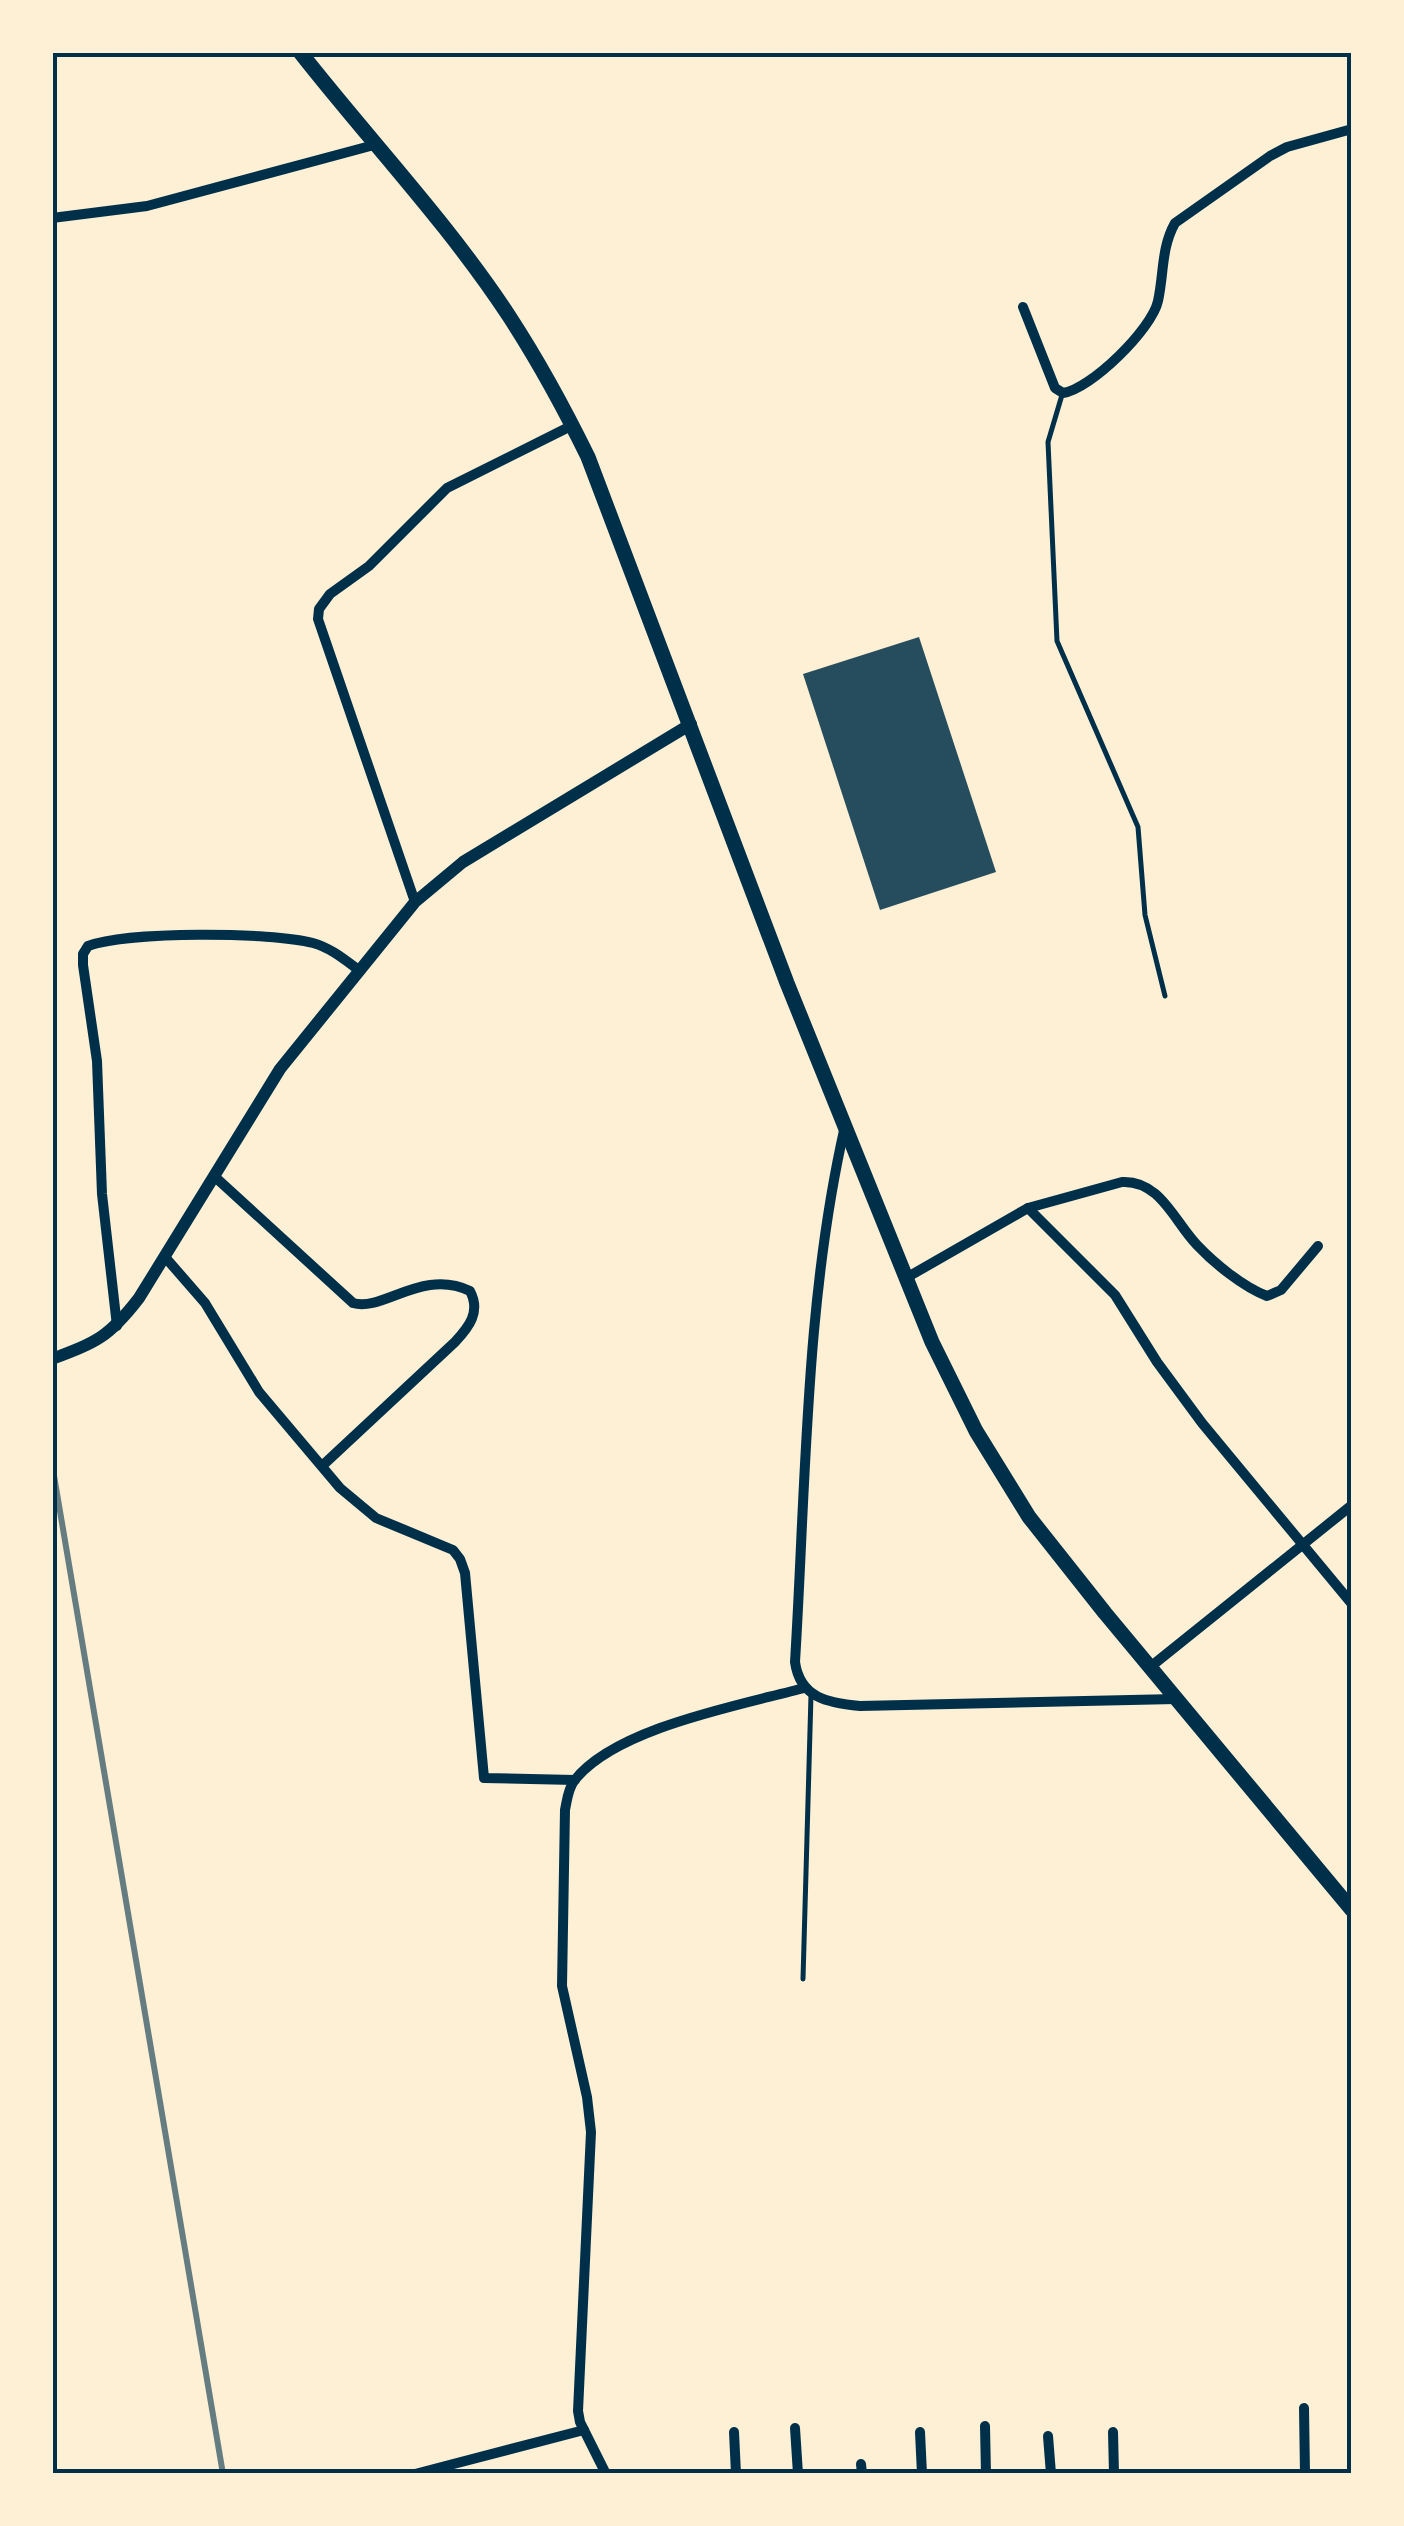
<svg xmlns="http://www.w3.org/2000/svg" width="1404" height="2526" font-family="'Space Grotesk',sans-serif">
<style>
.building{fill:#264d5e}
.lines{fill:none;stroke-linecap:round;stroke-linejoin:round}
.service{stroke:#003049;stroke-width:5}
.minor{stroke:#003049;stroke-width:10}
.tertiary{stroke:#003049;stroke-width:12}
.trunk{stroke:#003049;stroke-width:15}
.rail{stroke:#657d81;stroke-width:6}
.neatline{fill:none;stroke:#003049;stroke-width:4}
</style>
<rect width="100%" height="100%" fill="#fdf0d5"/>
<path class="building" d="M919 637 996 872 880 910 803 674Z"/>
<g class="lines">
<g class="service">
<path d="M1062 395 1048 442 1057 641 1138 827 1145 915 1165 996"/>
<path d="M803 1979 811 1695"/>
</g>
<g class="minor">
<path d="M52 218 147 206 374 145"/>
<path d="M1023 307 1055 388 1063 393C1091 389 1152 329 1158 301 1164 274 1161 248 1175 223L1270 156 1287 147 1352 129"/>
<path d="M415 902 318 619 319 609 330 594 369 566 447 488 573 425"/>
<path d="M845 1126C805 1301 806 1483 795 1662 800 1698 828 1703 860 1706L1176 1699"/>
<path d="M214 1176 353 1303C383 1312 422 1268 470 1291 481 1312 469 1327 455 1342L322 1466"/>
<path d="M1028 1208 1115 1295 1157 1362 1202 1423 1352 1604"/>
<path d="M165 1257 205 1303 259 1392 340 1488 376 1518 453 1550 460 1559 465 1573 484 1778 575 1780"/>
<path d="M906 1278 1028 1208 1122 1182C1160 1180 1174 1221 1197 1245 1214 1263 1243 1287 1267 1296L1281 1290 1318 1246"/>
<path d="M117 1326 102 1194 97 1061 83 965V954L88 946C128 931 271 932 313 943 331 948 345 960 360 971"/>
<path d="M1149 1668 1352 1505"/>
<path d="M1304 2408 1305 2474"/>
<path d="M985 2426 986 2474"/>
<path d="M795 2428 798 2474"/>
<path d="M734 2432 736 2474"/>
<path d="M920 2432 922 2474"/>
<path d="M1113 2432 1114 2474"/>
<path d="M1048 2436 1051 2474"/>
<path d="M861 2464 862 2474"/>
<path d="M415 2474 584 2430"/>
<path d="M606 2474 580 2422 578 2411 591 2132 587 2097 562 1986 565 1810C567 1800 568 1789 574 1781 614 1728 741 1705 804 1688"/>
</g>
<path class="tertiary" d="M52 1359C97 1342 109 1337 139 1298L280 1069 415 902 463 862 691 724"/>
<path class="trunk" d="M300 52C369 140 448 223 509 316 539 362 564 408 588 457L787 983 932 1342 976 1431 1029 1517 1105 1613 1352 1910"/>
<path class="rail" d="M52 1464 223 2474"/>
</g>
<rect width="1404" height="2526" fill="none" stroke="#fdf0d5" stroke-width="110"/>
<rect x="55" y="55" width="1294" height="2416" class="neatline"/>
</svg>
